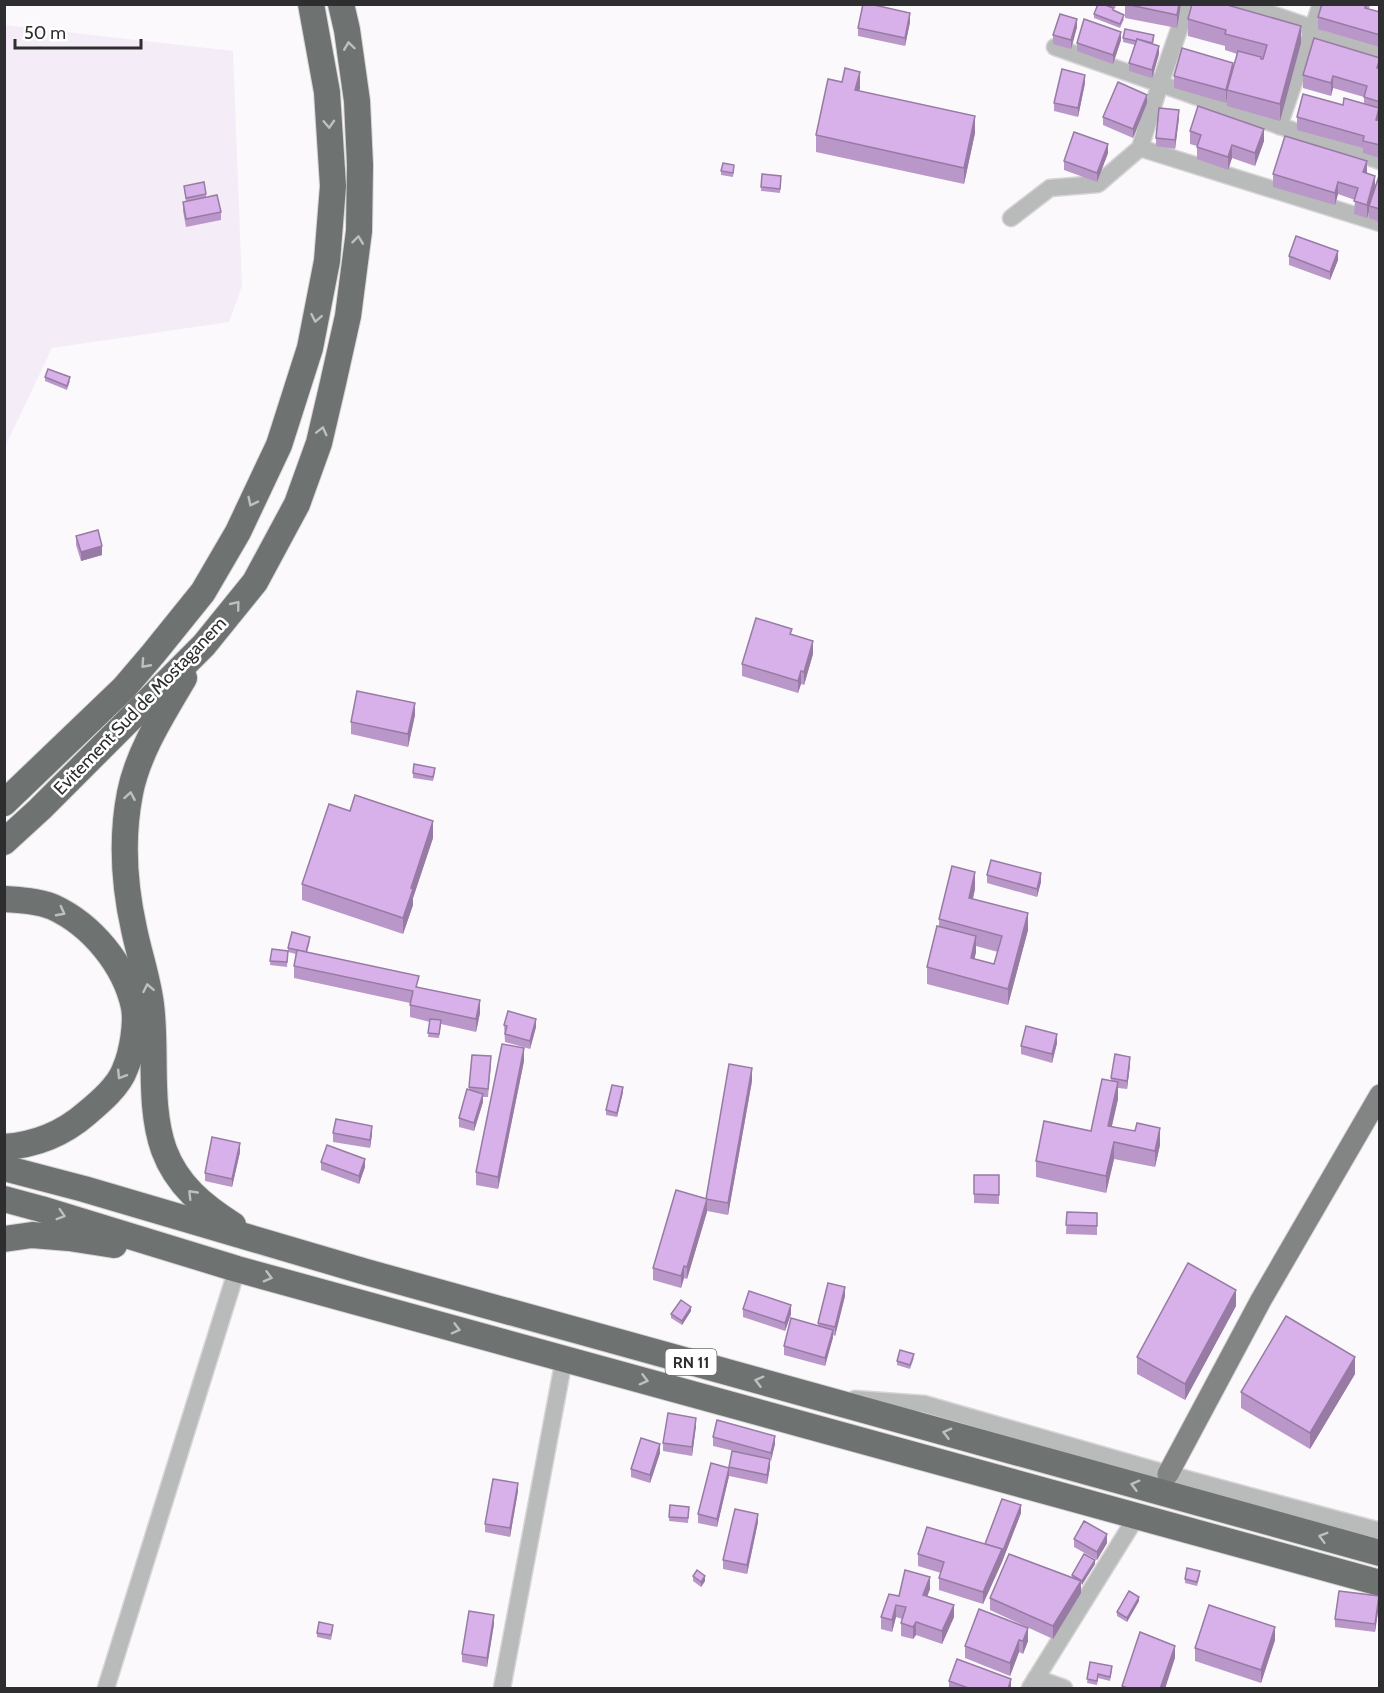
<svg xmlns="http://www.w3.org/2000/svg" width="1384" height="1693" font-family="Cabin,sans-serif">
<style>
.built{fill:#f4edf7}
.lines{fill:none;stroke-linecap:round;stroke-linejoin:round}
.minor-casing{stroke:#d6d4d7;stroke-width:19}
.major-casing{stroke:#d6d4d7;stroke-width:23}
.highway-casing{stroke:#d6d4d7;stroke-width:28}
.minor{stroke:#b9baba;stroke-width:16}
.major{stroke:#828584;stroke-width:21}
.highway{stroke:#6e7271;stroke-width:26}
.wall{fill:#ba97c9;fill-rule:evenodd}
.shaded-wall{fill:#977ba4}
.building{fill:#d8b0ea;stroke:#977ba4;stroke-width:1.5}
.oneway{stroke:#bec0bf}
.labels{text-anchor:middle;stroke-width:5;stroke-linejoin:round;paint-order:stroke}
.shield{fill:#fff;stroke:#6d6c6d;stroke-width:1.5}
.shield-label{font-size:16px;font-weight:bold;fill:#2e2d2f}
.street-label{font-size:18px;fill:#2e2d2f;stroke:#fff}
</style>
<rect width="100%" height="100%" fill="#fbf9fc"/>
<path class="built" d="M5 25 233 51 242 286 229 322 52 348 5 447Z"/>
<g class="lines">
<g class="minor-casing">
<g id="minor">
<path d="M1242 4 1380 51"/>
<path d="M1055 47 1380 161"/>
<path d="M1279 126 1321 4"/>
<path d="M1140 148 1380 223"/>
<path d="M1011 218 1050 188 1098 184 1140 148 1160 84 1188 4"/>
<path d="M855 1399 924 1404 1168 1474 1380 1531"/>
<path d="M1036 1678 1064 1688"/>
<path d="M106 1688 237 1269"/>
<path d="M502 1688 564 1359"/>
<path d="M1030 1688 1137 1516"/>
</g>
</g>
<g class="major-casing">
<path id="major" d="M1168 1474 1261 1300 1380 1095"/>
</g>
<g class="highway-casing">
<g id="highway">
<path d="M184 678C163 714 138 752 130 793 121 839 124 884 134 929 139 954 148 979 151 1005 157 1050 148 1106 164 1150 177 1185 203 1206 233 1225"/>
<path d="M4 803 124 688 153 654 203 592 238 532 279 445 310 348 327 261 333 186 327 92 311 4"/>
<path d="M4 842 40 809 204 645 255 582 297 504 319 443 333 383 348 316 359 231 360 165 357 101 347 30 341 4"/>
<path d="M4 899C21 900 38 901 53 907 92 925 125 965 134 1007 137 1024 132 1053 125 1069 119 1086 100 1102 87 1113 63 1134 36 1145 4 1147"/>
<path d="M4 1168 84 1189 366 1272 1380 1553"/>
<path d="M4 1199 41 1209 237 1269 1380 1583"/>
<path d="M4 1239 32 1235 69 1238 114 1245"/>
</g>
</g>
<use href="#minor" class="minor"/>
<use href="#major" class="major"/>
<use href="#highway" class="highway"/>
</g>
<g class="wall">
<path d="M1093 4H1116L1115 9 1113 8V11L1124 19 1120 28 1094 18V14L1097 5Z"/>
<path d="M1125 4H1181L1177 28 1125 18Z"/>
<path d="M1322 4H1370L1369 9 1380 12V47L1318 29V17Z"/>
<path d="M1188 19 1301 43 1280 121 1227 106V98L1226 103 1174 88V76L1233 67 1237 54 1225 50V46L1188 36Z"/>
<path d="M910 22 905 46 858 36V28Z"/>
<path d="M1077 27 1071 49 1053 44V35Z"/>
<path d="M1123 38 1154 39 1153 44 1159 54 1152 78 1129 71V63L1135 45 1123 42Z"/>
<path d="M1121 40 1113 64 1077 51V43Z"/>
<path d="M1380 58V158L1363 153V148L1297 130V117L1343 105 1364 104V97L1333 88 1331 96 1303 88V75Z"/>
<path d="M842 82 860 88 859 91 975 133 964 184 816 152V135Z"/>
<path d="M1085 83 1078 117 1054 111V103Z"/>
<path d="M1147 103 1133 138 1103 125V117Z"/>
<path d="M1179 118 1175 149 1156 146V138Z"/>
<path d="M1190 131 1264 141 1255 166 1232 158 1228 170 1197 159V146L1190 144Z"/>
<path d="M1108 153 1097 182 1064 170V161Z"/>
<path d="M734 170 733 177 721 175V171Z"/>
<path d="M1367 173 1375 186 1380 173V222L1369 218V211L1367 218 1354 214 1355 200 1338 194 1335 205 1273 187V174Z"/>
<path d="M762 174 781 180 780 193 761 191Z"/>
<path d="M184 186 206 194V198L221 212V220L186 227 183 211V202H186Z"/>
<path d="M1289 256 1338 260 1330 280 1289 265Z"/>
<path d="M45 377 70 381 67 390 45 381Z"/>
<path d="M76 536 102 555 81 561 76 545Z"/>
<path d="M792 635 813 654 804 685 801 684 798 693 742 676V664Z"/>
<path d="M415 715 408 747 351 734V722Z"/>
<path d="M435 772 433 781 413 778V773Z"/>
<path d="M433 838 413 898V905L403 934 302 900V884Z"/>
<path d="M987 875 1041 882 1037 897 987 883Z"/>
<path d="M975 889 973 899 1028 930 1008 1005 927 984V967L939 926V919ZM976 946 998 952 994 964 974 959 976 952Z"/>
<path d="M310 941 307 953 419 987 480 1013 476 1032 441 1024 439 1038 428 1037 430 1022 410 1017V1003L294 978V966L296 954 288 952 287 967 270 965 272 949 288 951V948Z"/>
<path d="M504 1025 536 1027 530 1049 505 1042Z"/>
<path d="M1057 1043 1052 1063 1021 1054V1046Z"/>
<path d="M472 1055 491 1065 488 1097H483V1102L474 1131 459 1127V1118L469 1090Z"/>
<path d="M524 1061 498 1189 476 1185V1172Z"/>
<path d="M1130 1065 1127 1089 1118 1088V1099L1112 1126 1160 1145 1155 1167 1114 1159 1106 1193 1036 1177V1161L1091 1131 1111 1081V1078Z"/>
<path d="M752 1081 728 1215 707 1211 687 1279 684 1278 681 1288 653 1280V1268L706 1199Z"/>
<path d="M623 1092 617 1117 606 1115V1110Z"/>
<path d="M333 1133 372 1134 370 1148 333 1142Z"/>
<path d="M240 1152 232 1187 205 1181V1173Z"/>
<path d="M321 1162 365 1167 359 1184 321 1170Z"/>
<path d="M974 1175H999V1204L974 1203Z"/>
<path d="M1067 1212 1097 1213V1235L1066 1234Z"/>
<path d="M845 1296 835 1336 833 1335 825 1366 784 1355V1346L818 1326V1323Z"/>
<path d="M1236 1306 1185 1400 1137 1374V1357Z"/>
<path d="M743 1309 791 1314 785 1331 743 1317Z"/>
<path d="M691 1311 682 1325 671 1318V1314Z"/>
<path d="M914 1358 910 1369 897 1365V1361Z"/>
<path d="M1355 1374 1310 1449 1241 1408V1392Z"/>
<path d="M696 1426 692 1456 663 1451V1443Z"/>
<path d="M713 1437 775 1444 770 1461V1467L767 1484 729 1476 717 1527 698 1523V1514L729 1468 734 1451 713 1446Z"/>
<path d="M660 1453 650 1483 631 1477V1469Z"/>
<path d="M518 1491 510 1537 485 1532V1524Z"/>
<path d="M670 1505 689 1507 688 1523 669 1521Z"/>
<path d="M1021 1513 1002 1562 983 1604 939 1590V1578L941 1573 918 1566V1554L985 1544Z"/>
<path d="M758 1522 747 1574 723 1569V1560Z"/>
<path d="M1074 1539 1107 1543 1097 1560 1074 1547Z"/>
<path d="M1095 1564 1081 1585V1593L1053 1639 990 1610V1598L1072 1577V1575Z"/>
<path d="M1200 1575 1197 1586 1185 1583V1579Z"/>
<path d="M693 1576 705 1581 701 1587 693 1581Z"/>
<path d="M930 1589 927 1596 954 1617 942 1644 916 1635 913 1639 901 1636V1623L902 1619 896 1617 892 1632 881 1629V1617L899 1596Z"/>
<path d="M1139 1601 1127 1622 1117 1616V1612Z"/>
<path d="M1379 1605 1375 1632 1335 1627V1619Z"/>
<path d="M979 1609 1028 1641 1023 1654 1019 1652 1010 1676 965 1658V1646Z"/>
<path d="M494 1624 487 1667 462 1662V1654Z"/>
<path d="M333 1629 331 1640 317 1637V1633Z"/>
<path d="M1275 1640 1261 1683 1195 1661V1648Z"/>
<path d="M1090 1662 1112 1670 1110 1681 1098 1678 1097 1685 1087 1683Z"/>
<path d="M949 1681 1011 1689H949Z"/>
</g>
<g class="shaded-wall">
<path d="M1179 4H1181L1177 28V15Z"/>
<path d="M910 13V22L905 46V38Z"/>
<path d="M1077 19V27L1071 49V40Z"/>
<path d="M1301 26V43L1280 121V104Z"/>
<path d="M1121 32V40L1113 64V55Z"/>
<path d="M1159 46V54L1152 78V70Z"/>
<path d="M1233 63V76L1227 90V98L1226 103V90Z"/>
<path d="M860 72V88L855 107V90Z"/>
<path d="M1085 75V83L1078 117V108Z"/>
<path d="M1333 76V88L1331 96V83Z"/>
<path d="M1147 95V103L1133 138V129Z"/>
<path d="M1379 108V121L1376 133V120Z"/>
<path d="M1179 110V118L1175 149V140Z"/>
<path d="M975 116V133L964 184V168Z"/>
<path d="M1264 129V141L1255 166V153Z"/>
<path d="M1108 144V153L1097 182V173Z"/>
<path d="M1232 145V158L1228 170V157Z"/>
<path d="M1367 161V174L1363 172Z"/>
<path d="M1375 176V188L1369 206V211L1367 218V205Z"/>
<path d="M1338 182V194L1335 205V193Z"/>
<path d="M1338 251V260L1330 280V272Z"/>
<path d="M102 546V555L81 561V552Z"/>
<path d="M813 641V654L804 685V672Z"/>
<path d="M801 671V684L798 693V681Z"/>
<path d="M415 703V715L408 747V734Z"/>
<path d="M433 821V838L413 898V905L403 934V918L411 888Z"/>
<path d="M975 872V889L969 914V898Z"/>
<path d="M1041 873V882L1037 897V889Z"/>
<path d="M1028 913V930L1008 1005V989Z"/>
<path d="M976 936V952L971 975V958Z"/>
<path d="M480 1000V1013L476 1032V1019Z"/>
<path d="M536 1019V1027L530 1049V1041Z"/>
<path d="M1057 1034V1043L1052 1063V1054Z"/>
<path d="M524 1048V1061L498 1189V1177Z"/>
<path d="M1130 1057V1065L1127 1089V1081Z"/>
<path d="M752 1068V1081L728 1215V1203Z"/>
<path d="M1118 1082V1099L1108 1142V1126Z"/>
<path d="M623 1087V1092L617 1117V1113Z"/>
<path d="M483 1094V1102L474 1131V1123Z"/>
<path d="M372 1126V1134L370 1148V1140Z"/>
<path d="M1160 1128V1145L1155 1167V1151Z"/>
<path d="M1114 1142V1159L1106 1193V1176Z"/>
<path d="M240 1143V1152L232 1187V1179Z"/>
<path d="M365 1159V1167L359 1184V1176Z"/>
<path d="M707 1199V1212L687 1279V1267Z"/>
<path d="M684 1266V1278L681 1288V1276Z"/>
<path d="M845 1287V1296L835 1336V1327Z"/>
<path d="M1236 1290V1306L1185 1400V1384Z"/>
<path d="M791 1305V1314L785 1331V1323Z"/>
<path d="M691 1307V1311L682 1325V1321Z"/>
<path d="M833 1330V1338L825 1366V1358Z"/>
<path d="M1355 1357V1374L1310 1449V1433Z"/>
<path d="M696 1418V1426L692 1456V1447Z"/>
<path d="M775 1436V1444L771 1461V1453Z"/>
<path d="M660 1444V1453L650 1483V1475Z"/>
<path d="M770 1459V1467L767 1484V1475Z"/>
<path d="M729 1468V1476L717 1527V1519Z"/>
<path d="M518 1483V1491L510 1537V1528Z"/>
<path d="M1021 1505V1513L1002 1562 983 1604V1592Z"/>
<path d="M758 1514V1522L747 1574V1565Z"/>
<path d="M1107 1534V1543L1097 1560V1552Z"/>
<path d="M1095 1560V1564L1082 1585V1581Z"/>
<path d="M705 1576V1581L701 1587V1582Z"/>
<path d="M930 1577V1589L923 1608V1595Z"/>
<path d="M1081 1581V1593L1053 1639V1626Z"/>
<path d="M1379 1596V1605L1375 1632V1624Z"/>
<path d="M1139 1597V1601L1127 1622V1618Z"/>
<path d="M896 1605V1617L892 1632V1620Z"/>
<path d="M954 1605V1617L942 1644V1631Z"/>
<path d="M494 1615V1624L487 1667V1658Z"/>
<path d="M916 1622V1635L913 1639V1627Z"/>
<path d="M1275 1627V1640L1261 1683V1670Z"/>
<path d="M1028 1628V1641L1023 1654V1641Z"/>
<path d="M1019 1640V1652L1010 1676V1663Z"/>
<path d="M1175 1646V1658L1165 1689H1160Z"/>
<path d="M1011 1679V1689H1008Z"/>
</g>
<g class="building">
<path d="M863 4H870L910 13 905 38 858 28Z"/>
<path d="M1098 4H1103L1113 8V10L1124 15 1120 24 1094 14Z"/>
<path d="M1125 4H1179L1177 15Z"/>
<path d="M1192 4H1224L1301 26 1280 104 1227 90 1238 51 1261 57V59H1263L1267 45 1225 34 1226 30 1188 19Z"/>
<path d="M1322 4H1366L1365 8 1380 12V35L1318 17Z"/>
<path d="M1060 14 1077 19 1071 40 1053 35Z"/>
<path d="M1084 19 1121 32 1113 55 1077 43Z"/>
<path d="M1125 29 1154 35 1152 43 1137 39 1136 41 1123 38Z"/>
<path d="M1314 38 1380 58 1377 68H1380V102L1364 97 1367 86 1333 76 1331 83 1303 75Z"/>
<path d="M1137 39 1159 46 1152 70 1129 63Z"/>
<path d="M1182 48 1233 63 1226 90 1174 76Z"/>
<path d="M845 68 860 72 855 90 975 116 964 168 816 135 828 79 842 82Z"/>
<path d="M1062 69 1085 75 1078 108 1054 103Z"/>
<path d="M1118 82 1147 95 1133 129 1103 117Z"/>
<path d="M1303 94 1343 105 1344 98 1379 108 1376 120 1380 121V145L1363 141 1364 136 1297 117Z"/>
<path d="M1198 106 1264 129 1255 153 1232 145 1228 157 1197 147 1201 135 1190 131Z"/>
<path d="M1159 108 1179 110 1175 140 1156 138Z"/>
<path d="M1074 132 1108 144 1097 173 1064 161Z"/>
<path d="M1285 136 1367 161 1363 172 1375 176 1367 205 1354 201 1358 188 1338 182 1335 193 1273 174Z"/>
<path d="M723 163 734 165 733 173 721 171Z"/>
<path d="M1380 173V209L1369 206Z"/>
<path d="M762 174 781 176 780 189 761 187Z"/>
<path d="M204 182 206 194 186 198 184 186Z"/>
<path d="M217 195 221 212 186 219 183 202Z"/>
<path d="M1296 236 1338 251 1330 272 1289 256Z"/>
<path d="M48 369 70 377 67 386 45 377Z"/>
<path d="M98 530 102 546 81 552 76 536Z"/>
<path d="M756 618 792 629 790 634 813 641 804 672 801 671 798 681 742 664Z"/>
<path d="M357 691 415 703 408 734 351 722Z"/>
<path d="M414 764 435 768 433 777 413 773Z"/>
<path d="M355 795 433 821 411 888 413 889 403 918 302 884 329 804 350 811Z"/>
<path d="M991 860 1041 873 1037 889 987 875Z"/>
<path d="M952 866 975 872 969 898 1028 913 1008 989 927 967 937 926 976 936 971 958 994 964 1002 936 939 919Z"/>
<path d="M292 932 310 937 306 952 288 948Z"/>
<path d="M272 949 288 951 287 962 270 961Z"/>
<path d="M297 950 419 976 416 987 480 1000 476 1019 410 1005 413 991 294 966Z"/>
<path d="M508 1011 536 1019 530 1041 505 1034 507 1026 504 1025Z"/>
<path d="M430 1019 441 1020 439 1034 428 1033Z"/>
<path d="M1026 1026 1057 1034 1052 1054 1021 1046Z"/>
<path d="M502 1044 524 1048 498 1177 476 1172Z"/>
<path d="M1115 1054 1130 1057 1127 1081 1111 1078Z"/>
<path d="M472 1055 491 1056 488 1089 469 1087Z"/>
<path d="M729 1064 752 1068 728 1203 706 1199Z"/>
<path d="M1102 1079 1118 1082 1108 1126 1135 1131 1137 1123 1160 1128 1155 1151 1114 1142 1106 1176 1036 1161 1044 1121 1091 1131Z"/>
<path d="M612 1085 623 1087 617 1113 606 1110Z"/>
<path d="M467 1089 483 1094 474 1123 459 1118Z"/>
<path d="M336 1119 372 1126 370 1140 333 1133Z"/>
<path d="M212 1137 240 1143 232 1179 205 1173Z"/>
<path d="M327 1145 365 1159 359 1176 321 1162Z"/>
<path d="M974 1175H999V1195L974 1194Z"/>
<path d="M676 1190 707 1199 687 1267 684 1266 681 1276 653 1268Z"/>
<path d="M1067 1212 1097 1213V1226L1066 1225Z"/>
<path d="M1188 1263 1236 1290 1185 1384 1137 1357Z"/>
<path d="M828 1283 845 1287 835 1327 818 1323Z"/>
<path d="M749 1291 791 1305 785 1323 743 1309Z"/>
<path d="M681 1300 691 1307 682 1321 671 1314Z"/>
<path d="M1286 1316 1355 1357 1310 1433 1241 1392Z"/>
<path d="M791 1318 833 1330 825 1358 784 1346Z"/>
<path d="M900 1350 914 1354 910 1365 897 1361Z"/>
<path d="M668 1413 696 1418 692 1447 663 1443Z"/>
<path d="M717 1420 775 1436 771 1453 713 1437Z"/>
<path d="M641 1438 660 1444 650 1475 631 1469Z"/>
<path d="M732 1451 770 1459 767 1475 729 1467Z"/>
<path d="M711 1463 729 1468 717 1519 698 1514Z"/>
<path d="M493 1479 518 1483 510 1528 485 1524Z"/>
<path d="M1002 1499 1021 1505 1002 1553V1549L985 1544Z"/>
<path d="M670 1505 689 1507 688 1518 669 1517Z"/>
<path d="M735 1509 758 1514 747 1565 723 1560Z"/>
<path d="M1084 1521 1107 1534 1097 1552 1074 1539Z"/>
<path d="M927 1527 1002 1549 983 1592 939 1578 944 1562 918 1554Z"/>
<path d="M1009 1554 1081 1581 1053 1626 990 1598Z"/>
<path d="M1084 1554 1095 1560 1082 1581 1072 1575Z"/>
<path d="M1187 1568 1200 1571 1197 1582 1185 1579Z"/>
<path d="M697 1570 705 1576 701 1582 693 1576Z"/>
<path d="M905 1570 930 1577 923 1595 954 1605 942 1631 916 1622 913 1627 901 1623 906 1607 896 1605 892 1620 881 1617 889 1594 899 1596Z"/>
<path d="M1129 1591 1139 1597 1127 1618 1117 1612Z"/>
<path d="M1339 1591 1379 1596 1375 1624 1335 1619Z"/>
<path d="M1209 1605 1275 1627 1261 1670 1195 1648Z"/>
<path d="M979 1609 1028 1628 1023 1641 1019 1640 1010 1663 965 1646Z"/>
<path d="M469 1611 494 1615 487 1658 462 1654Z"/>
<path d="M319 1622 333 1625 331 1635 317 1633Z"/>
<path d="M1140 1632 1175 1646 1160 1689H1130L1122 1686Z"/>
<path d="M957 1659 1011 1679 1008 1689H971L949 1681Z"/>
<path d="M1090 1662 1112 1666 1110 1677 1098 1674 1097 1681 1087 1679Z"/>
</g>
<defs><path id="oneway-chevron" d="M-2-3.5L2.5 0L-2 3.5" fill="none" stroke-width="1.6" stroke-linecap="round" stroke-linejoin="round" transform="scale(1.5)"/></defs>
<g class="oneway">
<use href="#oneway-chevron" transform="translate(349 46) rotate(-98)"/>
<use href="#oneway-chevron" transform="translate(329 124) rotate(87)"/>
<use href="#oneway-chevron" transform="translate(358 240) rotate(-83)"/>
<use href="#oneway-chevron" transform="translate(316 318) rotate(101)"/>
<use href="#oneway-chevron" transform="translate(322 431) rotate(-76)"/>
<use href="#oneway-chevron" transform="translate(252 502) rotate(116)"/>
<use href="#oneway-chevron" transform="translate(236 605) rotate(-51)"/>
<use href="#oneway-chevron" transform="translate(145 664) rotate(132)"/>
<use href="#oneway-chevron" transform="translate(130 796) rotate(-80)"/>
<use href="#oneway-chevron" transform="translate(61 912) rotate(28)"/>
<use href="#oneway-chevron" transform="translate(148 988) rotate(-101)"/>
<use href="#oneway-chevron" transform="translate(121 1075) rotate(122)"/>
<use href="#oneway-chevron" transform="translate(192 1194) rotate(-134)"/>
<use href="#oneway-chevron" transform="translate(61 1215) rotate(17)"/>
<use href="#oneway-chevron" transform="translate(268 1277) rotate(15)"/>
<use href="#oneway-chevron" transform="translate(456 1329) rotate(15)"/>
<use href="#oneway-chevron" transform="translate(644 1380) rotate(15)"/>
<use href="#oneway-chevron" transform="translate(759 1381) rotate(-165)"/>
<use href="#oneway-chevron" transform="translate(947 1433) rotate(-165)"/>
<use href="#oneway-chevron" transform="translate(1135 1485) rotate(-165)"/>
<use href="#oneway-chevron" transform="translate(1323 1537) rotate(-164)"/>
</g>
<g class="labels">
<rect class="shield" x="665.5" y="1349" width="51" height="26" rx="4.5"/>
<g class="shield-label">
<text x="691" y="1368">RN 11</text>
</g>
<g class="street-label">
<text transform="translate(140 706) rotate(-46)" y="6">Evitement Sud de Mostaganem</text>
</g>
</g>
<rect width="1384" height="1693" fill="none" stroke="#2e2d2f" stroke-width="12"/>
<path d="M15 39v9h126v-9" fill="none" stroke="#2e2d2f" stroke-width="3"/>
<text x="24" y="39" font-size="18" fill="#2e2d2f" stroke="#ffffff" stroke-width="4.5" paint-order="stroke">50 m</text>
</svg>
